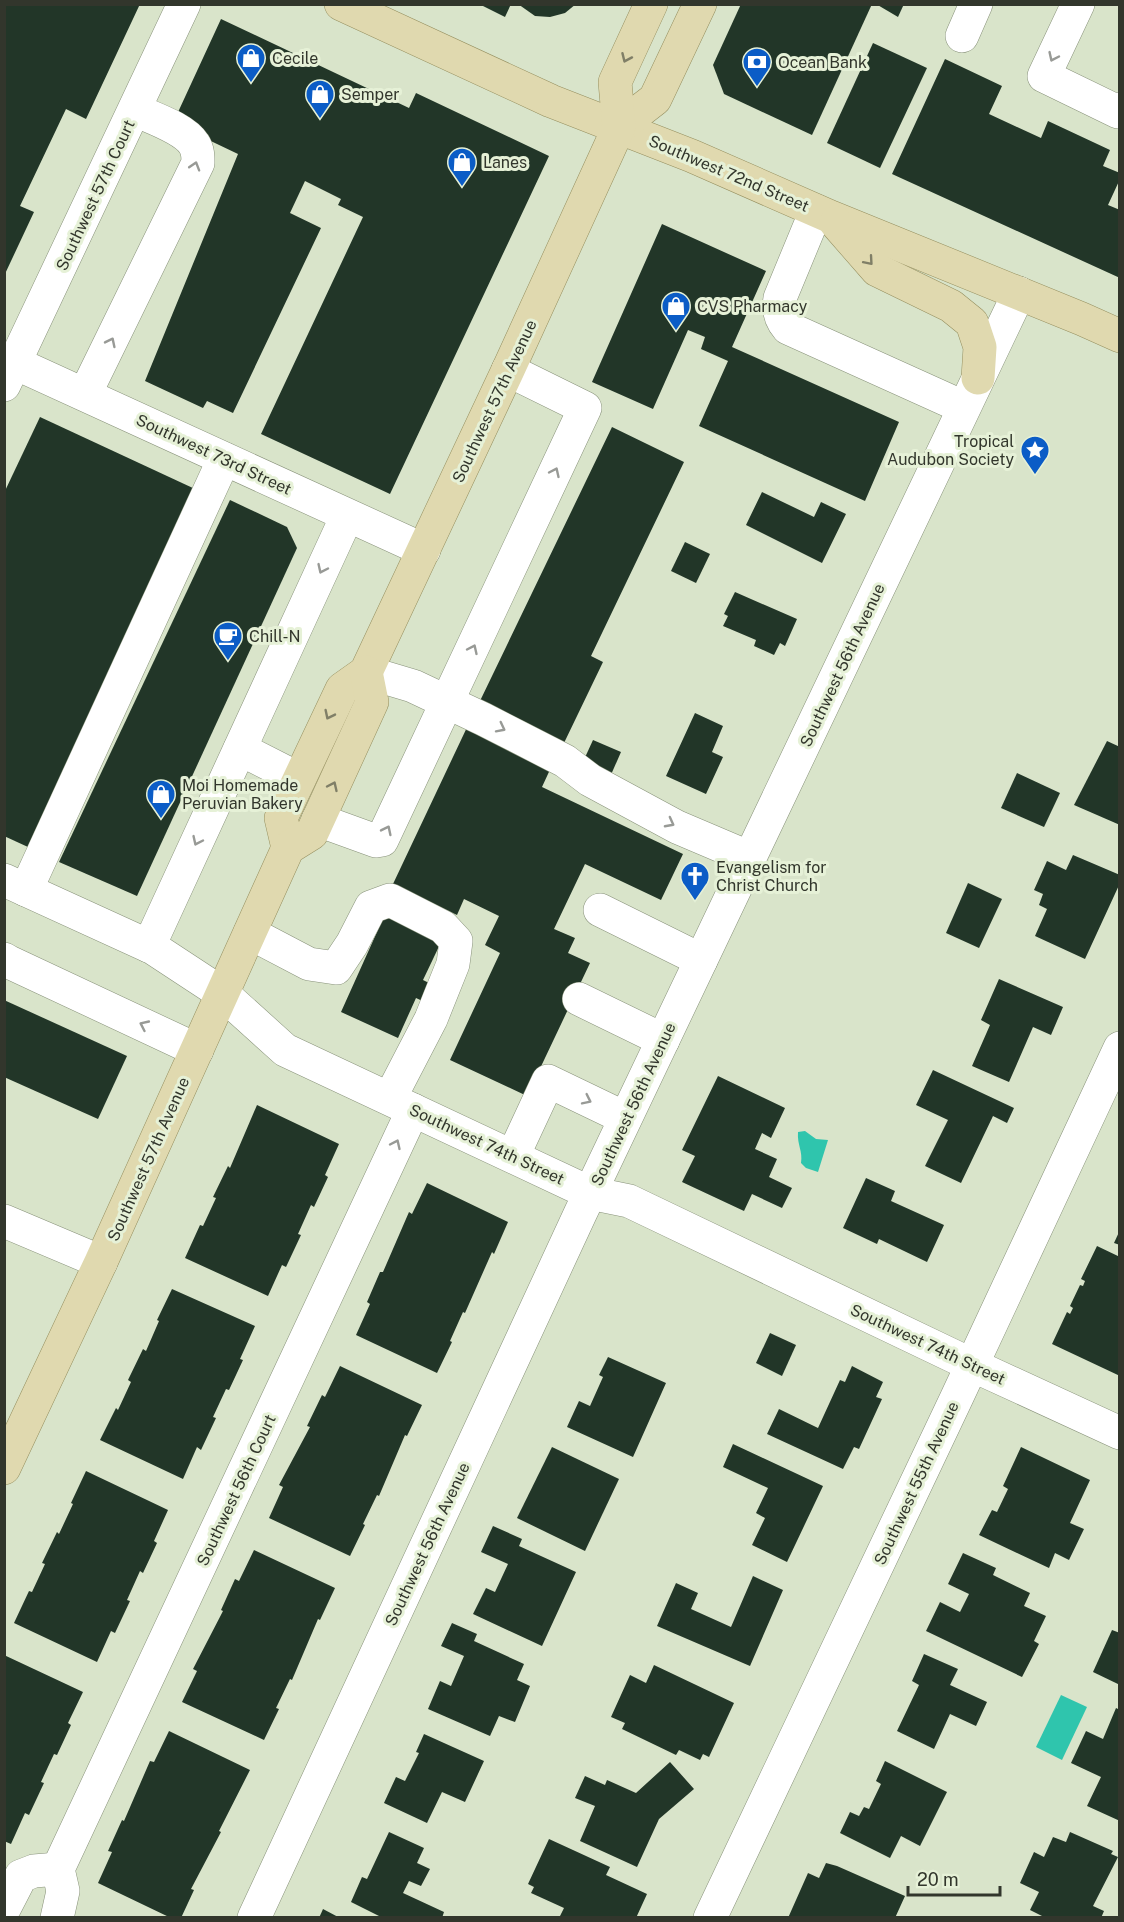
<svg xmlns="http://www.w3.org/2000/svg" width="1124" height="1922" font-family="'Public Sans',sans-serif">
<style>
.water{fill:#2fc5ad}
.building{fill:#223628}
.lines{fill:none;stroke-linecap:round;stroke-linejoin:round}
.minor-casing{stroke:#88927a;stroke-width:34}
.major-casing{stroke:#958f5f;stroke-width:34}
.minor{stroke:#fff;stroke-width:33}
.major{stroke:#e0d9af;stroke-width:33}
.oneway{stroke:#989a96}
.oneway2{stroke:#807f67}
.labels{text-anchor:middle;stroke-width:6;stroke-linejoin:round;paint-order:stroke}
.poi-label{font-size:16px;fill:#32362c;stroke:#e6f1d7;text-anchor:start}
.street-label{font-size:16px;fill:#32362c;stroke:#e6f1d7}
</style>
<rect width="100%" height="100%" fill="#d9e4ca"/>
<g class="water">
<path d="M805 1131 816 1139 828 1140 818 1172 806 1168 801 1163C803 1151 797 1145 798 1132Z"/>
<path d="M1061 1695 1087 1707 1062 1760 1036 1747Z"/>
</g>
<g class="building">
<path d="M4 4H140L86 119 66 109 20 206 34 212 4 276Z"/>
<path d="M479 4H511L505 17Z"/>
<path d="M518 4H576L565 13 550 17 535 16Z"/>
<path d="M741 4H872L812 135 724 94 713 65Z"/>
<path d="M876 4H904L898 17Z"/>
<path d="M221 19 409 108 416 93 549 156 390 494 261 434 363 217 338 205 341 199 305 181 290 213 321 228 233 413 207 401 203 408 145 381 238 154 173 123Z"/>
<path d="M873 43 927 68 880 168 827 143Z"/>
<path d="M945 59 1002 86 989 114 1041 138 1048 121 1110 150 1103 166 1120 173V179L1108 205 1120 210V278L892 174Z"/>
<path d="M662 224 766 271 732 347 899 422 865 501 699 426 728 361 701 349 705 337 688 330 653 409 592 382Z"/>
<path d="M40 417 195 489 28 847 4 836V493Z"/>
<path d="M612 427 684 462 591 656 603 662 564 743 479 703Z"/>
<path d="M762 492 814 517 821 502 846 514 822 563 746 525Z"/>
<path d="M230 500 287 527 297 548 137 896 59 862Z"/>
<path d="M685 542 710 554 696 583 671 571Z"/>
<path d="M735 592 797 619 785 646 780 643 774 655 754 646 756 640 723 626 728 616 724 614Z"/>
<path d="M695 713 723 726 712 752 723 757 706 794 666 776Z"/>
<path d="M470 721 554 761 542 787 683 854 661 900 585 864 554 929 575 938 568 953 590 963 527 1096 450 1060 500 953 485 945 499 916 464 899 457 915 393 884Z"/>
<path d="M593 740 621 752 610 777 582 764Z"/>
<path d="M1107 741 1120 747V825L1074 805Z"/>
<path d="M1017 773 1060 793 1044 827 1001 808Z"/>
<path d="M1073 855 1120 875V883L1085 959 1035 936 1047 909 1039 905 1043 894 1034 890 1047 861 1066 870Z"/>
<path d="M968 883 1002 899 979 948 946 933Z"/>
<path d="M386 912 443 938 423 980 439 988 431 1005 416 998 398 1038 341 1012Z"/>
<path d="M999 979 1063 1007 1051 1035 1033 1027 1009 1082 972 1066 990 1025 981 1020Z"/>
<path d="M4 1000 127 1056 98 1119 4 1077Z"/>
<path d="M933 1070 1014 1108 1007 1123 993 1116 961 1183 925 1166 948 1120 916 1105Z"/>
<path d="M718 1076 785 1108 771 1138 762 1133 755 1149 777 1159 769 1177 792 1188 782 1208 752 1194 744 1211 682 1182 695 1156 682 1150Z"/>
<path d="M257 1105 339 1144 325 1175 328 1177 314 1207 311 1205 298 1234 301 1235 286 1267 282 1265 268 1296 185 1258 200 1225 203 1226 216 1198 213 1197 228 1166 230 1168Z"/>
<path d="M866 1178 895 1191 891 1201 944 1225 927 1262 879 1239 877 1244 843 1228Z"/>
<path d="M427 1183 508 1222 494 1254 492 1252 465 1313 463 1312 450 1341 452 1342 437 1373 356 1335 370 1304 367 1302 380 1272H383L409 1212 412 1214Z"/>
<path d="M1120 1230V1245L1114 1243Z"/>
<path d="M1097 1246 1120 1257V1376L1052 1344 1067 1312 1070 1314 1073 1308 1070 1306 1080 1285 1083 1286 1085 1281 1081 1279Z"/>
<path d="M172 1289 255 1326 240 1359 243 1360 229 1390 226 1389 213 1417 216 1418 201 1450 197 1447 183 1479 100 1440 116 1408 118 1410 131 1382 128 1380 143 1349 146 1351 159 1321 157 1320Z"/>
<path d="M770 1333 796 1345 782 1376 756 1363Z"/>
<path d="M608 1357 666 1383 633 1457 567 1427 579 1401 590 1406 603 1377 599 1375Z"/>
<path d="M340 1366 422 1405 407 1436 405 1435 379 1496 377 1495 363 1524 365 1525 350 1556 269 1518 283 1487 279 1485 310 1427 307 1426 322 1395 325 1397Z"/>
<path d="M852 1366 883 1382 876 1397 882 1399 859 1449 854 1447 843 1469 767 1434 779 1409 818 1428 840 1380 845 1382Z"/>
<path d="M733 1444 823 1486 787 1562 752 1545 765 1518 756 1513 768 1488 723 1467Z"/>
<path d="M552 1447 619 1479 585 1551 517 1518Z"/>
<path d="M1021 1447 1090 1480 1070 1523 1084 1529 1069 1560 1055 1553 1049 1568 979 1535 992 1510 997 1512 1008 1489 1003 1486Z"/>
<path d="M86 1471 168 1510 154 1541 157 1543 143 1573 140 1571 127 1600 130 1601 115 1633 111 1631 97 1662 14 1623 29 1591 32 1592 45 1564 42 1563 57 1532 59 1534 73 1504 71 1503Z"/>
<path d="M493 1526 522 1539 519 1546 576 1572 542 1646 473 1614 486 1588 495 1592 508 1564 481 1552Z"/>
<path d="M254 1550 335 1588 320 1620 318 1619 292 1680 290 1679 276 1708 279 1709 264 1740 182 1702 197 1671 193 1669 223 1611 221 1610 235 1579 239 1581Z"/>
<path d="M963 1553 996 1568 993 1575 1030 1593 1024 1606 1046 1616 1034 1641 1039 1644 1022 1677 926 1631 940 1602 960 1612 969 1594 948 1584Z"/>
<path d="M753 1576 783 1590 750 1666 657 1626 676 1583 698 1593 691 1609 731 1627Z"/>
<path d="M452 1623 477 1634 474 1641 524 1664 517 1680 530 1686 515 1722 499 1716 490 1736 428 1709 440 1681 451 1686 464 1656 441 1646Z"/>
<path d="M1112 1630 1120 1633V1685L1093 1672Z"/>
<path d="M924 1654 958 1669 950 1685 987 1702 976 1726 950 1714 934 1749 897 1731 919 1685 912 1681Z"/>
<path d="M4 1655 83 1692 68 1723 71 1725 57 1755 54 1754 41 1782 44 1783 29 1815 25 1813 11 1844 4 1841Z"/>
<path d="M654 1665 734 1703 709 1757 703 1754 700 1760 679 1750 676 1755 622 1729 625 1723 611 1717 630 1675 646 1683Z"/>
<path d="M1116 1708 1120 1710V1821L1087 1806 1101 1777 1071 1763 1086 1731 1103 1739Z"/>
<path d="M169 1731 250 1770 219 1831 221 1832 191 1889 194 1890 181 1918H171L98 1883 112 1852 108 1851 122 1820 124 1821 150 1761 154 1762Z"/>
<path d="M424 1734 484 1761 465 1802 442 1792 427 1823 384 1803 396 1777 405 1781 419 1753 416 1752Z"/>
<path d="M885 1761 947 1792 920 1846 901 1836 890 1858 840 1833 850 1812 859 1816 864 1807 869 1809 881 1784 876 1781Z"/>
<path d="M670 1762 694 1789 659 1819 637 1867 580 1841 595 1806 575 1798 585 1776 605 1785 607 1780 636 1793Z"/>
<path d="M389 1832 424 1848 417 1863 430 1869 421 1886 409 1881 403 1893 444 1912 442 1918H383L351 1902 362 1877 367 1879Z"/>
<path d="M1070 1832 1113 1851 1111 1854 1118 1857 1093 1906 1104 1911 1101 1918H1046L1030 1910 1039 1892 1020 1883 1034 1852 1044 1857 1053 1837 1066 1842Z"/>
<path d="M549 1839 610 1867 606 1875 647 1894 636 1918H559L564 1908 531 1893 534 1887 528 1884Z"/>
<path d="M826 1863 837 1866 905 1896 895 1918H788L808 1873 819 1878Z"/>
<path d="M323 1909 340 1918H319Z"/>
</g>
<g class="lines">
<g class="minor-casing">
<g id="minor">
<path d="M1078 4 1044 76 1118 112 1120 109"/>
<path d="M962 36 976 4"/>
<path d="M816 211 780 298C778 309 780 319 788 328L963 407"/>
<path d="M4 358 424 550"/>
<path d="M4 385 184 4"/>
<path d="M85 394 198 163C198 156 198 150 194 144 184 128 152 118 135 110"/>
<path d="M366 672 413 686 483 719 565 761 590 780 677 827 750 858"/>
<path d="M240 749 299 779"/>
<path d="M318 820 376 841 382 840 585 408 508 370"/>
<path d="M4 880 153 948 223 994 285 1050 590 1193 629 1201 972 1365 1120 1433"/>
<path d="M26 890 224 459"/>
<path d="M600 910 701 960"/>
<path d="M250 933 309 964 336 968 352 944 371 907 390 900 443 927 456 941 453 964 431 1019 390 1098"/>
<path d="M149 946 347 516"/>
<path d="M4 959 9 962 197 1050"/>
<path d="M579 999 663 1040"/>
<path d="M513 1156 548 1081 625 1118"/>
<path d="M4 1221 101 1262"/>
<path d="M5 1907 21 1876 34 1871 58 1869"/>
<path d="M57 1918 63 1891 58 1869 413 1110"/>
<path d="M254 1918 580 1214 1019 293"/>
<path d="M710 1918 957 1397 1120 1048"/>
</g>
</g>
<g class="major-casing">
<g id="major">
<path d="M341 4 551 101 692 156 831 217 1082 319 1120 336"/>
<path d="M619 127 655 99 700 4"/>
<path d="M836 223 877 270 951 306 972 323 980 347 978 378"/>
<path d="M288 848 281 818 342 689 366 672 508 370 619 127 615 82 651 4"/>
<path d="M4 1468 101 1262 288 848 312 833 372 702 366 672"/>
</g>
</g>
<use href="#minor" class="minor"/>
<use href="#major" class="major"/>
</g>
<defs><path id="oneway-chevron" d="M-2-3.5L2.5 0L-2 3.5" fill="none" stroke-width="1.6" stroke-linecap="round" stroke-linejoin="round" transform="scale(1.5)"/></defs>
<g class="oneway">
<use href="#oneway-chevron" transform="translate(1053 57) rotate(115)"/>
<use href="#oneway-chevron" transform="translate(195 166) rotate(-73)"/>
<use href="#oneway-chevron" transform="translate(111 342) rotate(-64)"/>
<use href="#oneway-chevron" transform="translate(555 472) rotate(-65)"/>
<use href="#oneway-chevron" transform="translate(322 569) rotate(115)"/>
<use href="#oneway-chevron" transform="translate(473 649) rotate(-65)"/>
<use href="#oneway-chevron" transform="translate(501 728) rotate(27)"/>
<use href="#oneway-chevron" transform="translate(670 823) rotate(28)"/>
<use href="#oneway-chevron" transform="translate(387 830) rotate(-64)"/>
<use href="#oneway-chevron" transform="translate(197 841) rotate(115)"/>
<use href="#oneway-chevron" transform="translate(144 1025) rotate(-155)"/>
<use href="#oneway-chevron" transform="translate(587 1100) rotate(26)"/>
<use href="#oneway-chevron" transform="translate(396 1144) rotate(-65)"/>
</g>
<g class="oneway2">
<use href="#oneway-chevron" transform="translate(626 58) rotate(114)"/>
<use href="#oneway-chevron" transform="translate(869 261) rotate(49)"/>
<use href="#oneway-chevron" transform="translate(329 715) rotate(116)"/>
<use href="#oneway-chevron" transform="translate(333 786) rotate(-65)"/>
</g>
<defs>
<g id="shop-pin" transform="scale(1.5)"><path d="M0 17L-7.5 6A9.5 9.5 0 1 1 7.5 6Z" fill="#0b5cc6" stroke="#e6f1d7"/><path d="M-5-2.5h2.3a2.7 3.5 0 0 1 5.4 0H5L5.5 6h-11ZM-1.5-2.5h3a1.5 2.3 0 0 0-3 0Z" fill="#fff"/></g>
<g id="bank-pin" transform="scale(1.5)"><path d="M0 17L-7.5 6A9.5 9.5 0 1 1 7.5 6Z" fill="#0b5cc6" stroke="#e6f1d7"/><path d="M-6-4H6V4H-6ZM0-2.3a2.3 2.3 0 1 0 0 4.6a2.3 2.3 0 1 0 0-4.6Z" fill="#fff"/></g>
<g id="sight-pin" transform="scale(1.5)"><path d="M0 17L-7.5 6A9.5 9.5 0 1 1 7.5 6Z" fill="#0b5cc6" stroke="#e6f1d7"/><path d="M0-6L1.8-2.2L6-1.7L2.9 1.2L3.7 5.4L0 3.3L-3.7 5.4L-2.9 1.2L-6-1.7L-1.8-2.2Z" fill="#fff"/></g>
<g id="cafe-pin" transform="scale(1.5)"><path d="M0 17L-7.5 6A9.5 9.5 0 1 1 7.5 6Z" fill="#0b5cc6" stroke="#e6f1d7"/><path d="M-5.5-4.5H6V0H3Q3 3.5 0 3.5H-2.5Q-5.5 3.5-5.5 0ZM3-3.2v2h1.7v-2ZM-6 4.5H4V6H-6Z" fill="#fff"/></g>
<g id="church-pin" transform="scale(1.5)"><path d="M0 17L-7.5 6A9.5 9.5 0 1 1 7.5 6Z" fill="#0b5cc6" stroke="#e6f1d7"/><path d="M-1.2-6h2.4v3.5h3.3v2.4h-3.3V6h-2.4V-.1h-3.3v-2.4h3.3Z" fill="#fff"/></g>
</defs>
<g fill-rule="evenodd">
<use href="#shop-pin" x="251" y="58"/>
<use href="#bank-pin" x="757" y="62"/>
<use href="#shop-pin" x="320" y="94"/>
<use href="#shop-pin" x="462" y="162"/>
<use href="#shop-pin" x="676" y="306"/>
<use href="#sight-pin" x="1035" y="450"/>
<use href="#cafe-pin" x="228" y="636"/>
<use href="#shop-pin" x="161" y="794"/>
<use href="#church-pin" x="695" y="876"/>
</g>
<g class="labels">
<g class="poi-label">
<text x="272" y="64">Cecile</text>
<text x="778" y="68">Ocean Bank</text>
<text x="341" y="100">Semper</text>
<text x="483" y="168">Lanes</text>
<text x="697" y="312">CVS Pharmacy</text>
<text x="1014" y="447" text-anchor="end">Tropical<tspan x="1014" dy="18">Audubon Society</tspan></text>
<text x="249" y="642">Chill-N</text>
<text x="182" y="791">Moi Homemade<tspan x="182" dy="18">Peruvian Bakery</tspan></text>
<text x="716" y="873">Evangelism for<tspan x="716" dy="18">Christ Church</tspan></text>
</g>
<g class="street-label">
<text transform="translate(729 173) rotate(23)" y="6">Southwest 72nd Street</text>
<text transform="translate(95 195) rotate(-65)" y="6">Southwest 57th Court</text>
<text transform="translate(494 401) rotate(-65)" y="6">Southwest 57th Avenue</text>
<text transform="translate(214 454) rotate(25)" y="6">Southwest 73rd Street</text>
<text transform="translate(842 665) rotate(-65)" y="6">Southwest 56th Avenue</text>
<text transform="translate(633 1104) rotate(-65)" y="6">Southwest 56th Avenue</text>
<text transform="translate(487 1144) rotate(25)" y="6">Southwest 74th Street</text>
<text transform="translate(148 1159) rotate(-66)" y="6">Southwest 57th Avenue</text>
<text transform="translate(928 1344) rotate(25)" y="6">Southwest 74th Street</text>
<text transform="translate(916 1483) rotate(-65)" y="6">Southwest 55th Avenue</text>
<text transform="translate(236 1490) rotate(-65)" y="6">Southwest 56th Court</text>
<text transform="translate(427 1544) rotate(-65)" y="6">Southwest 56th Avenue</text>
</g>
</g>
<rect width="1124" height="1922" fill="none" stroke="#32362c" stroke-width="12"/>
<path d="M908 1886v9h92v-9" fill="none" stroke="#32362c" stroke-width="3"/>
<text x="917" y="1886" font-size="18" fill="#32362c" stroke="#e6f1d7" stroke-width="4.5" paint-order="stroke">20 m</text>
</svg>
